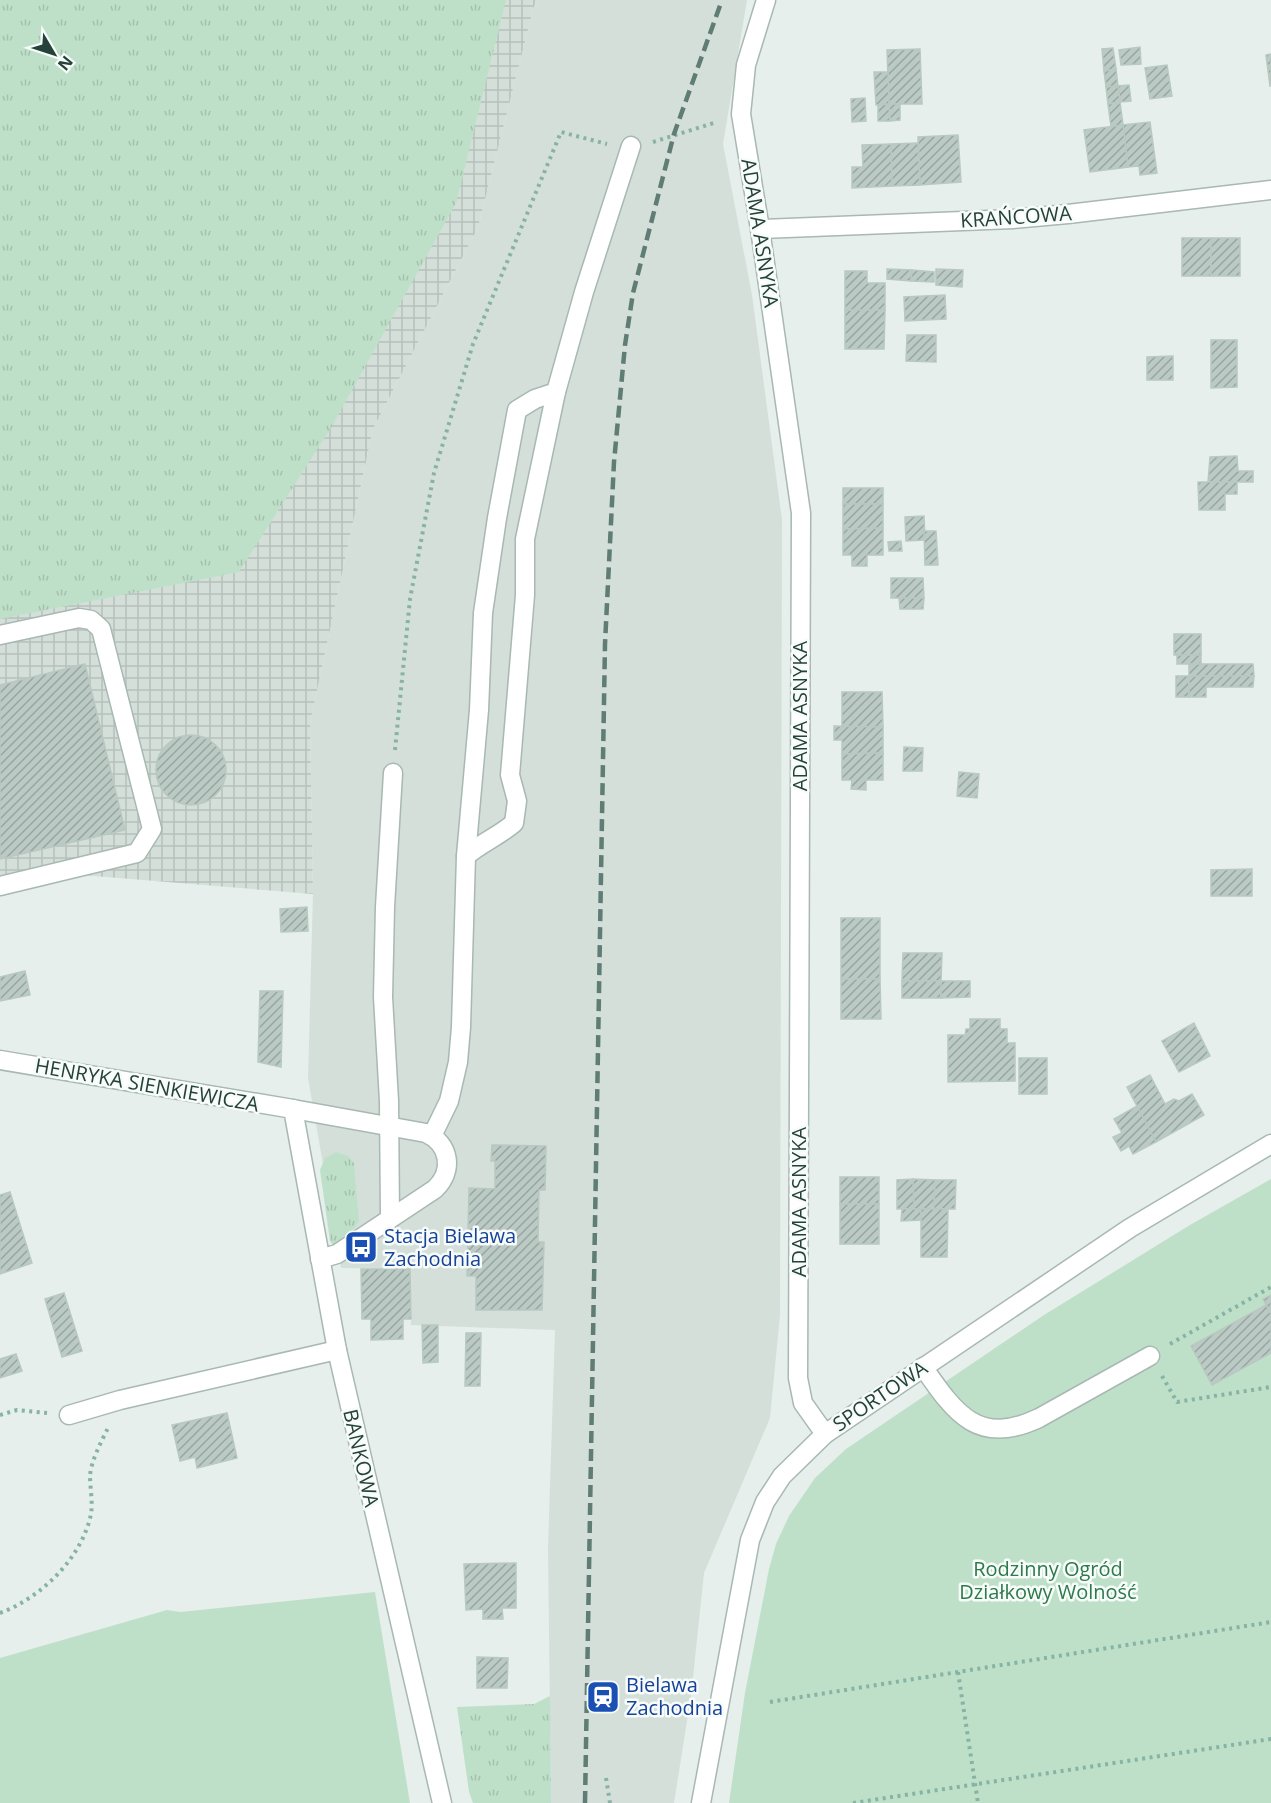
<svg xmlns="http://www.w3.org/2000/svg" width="1271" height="1803" font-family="'Open Sans',sans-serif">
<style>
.built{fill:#d4dfda}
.industrial{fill:url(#industrial-grid)}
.grass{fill:url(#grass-tufts)}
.green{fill:#bfe0c8}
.building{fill:url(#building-hatch);stroke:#b8c9c2;stroke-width:1.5}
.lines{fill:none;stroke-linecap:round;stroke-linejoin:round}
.service-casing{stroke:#a8b8b2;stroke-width:21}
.minor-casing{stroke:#a8b8b2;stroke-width:21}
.path{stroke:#86b3a5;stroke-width:4;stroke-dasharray:3 4.5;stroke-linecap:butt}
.service{stroke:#fff;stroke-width:18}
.minor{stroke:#fff;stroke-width:18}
.rail{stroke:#5f7d75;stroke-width:4.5;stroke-dasharray:12 6;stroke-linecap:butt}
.labels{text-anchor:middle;stroke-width:5;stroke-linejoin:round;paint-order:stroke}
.street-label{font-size:20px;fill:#24423a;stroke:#f7fbf9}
.transit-label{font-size:20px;fill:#164399;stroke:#f7fbf9;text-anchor:start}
.park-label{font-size:20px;fill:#2d7a4b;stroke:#f7fbf9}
</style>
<defs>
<pattern id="industrial-grid" width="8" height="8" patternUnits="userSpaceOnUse" patternTransform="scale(1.5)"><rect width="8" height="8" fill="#d4dfda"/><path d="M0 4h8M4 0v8" fill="none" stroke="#b6c1bc"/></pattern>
<pattern id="grass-tufts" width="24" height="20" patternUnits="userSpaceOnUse" patternTransform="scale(1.5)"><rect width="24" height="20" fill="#bfe0c8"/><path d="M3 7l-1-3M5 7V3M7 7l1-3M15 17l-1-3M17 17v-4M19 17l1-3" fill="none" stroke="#a4c1ad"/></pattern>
<pattern id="building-hatch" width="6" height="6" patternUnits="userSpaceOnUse" patternTransform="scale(1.5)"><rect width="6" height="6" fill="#bbcac4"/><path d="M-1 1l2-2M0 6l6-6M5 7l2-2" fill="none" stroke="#98a6a0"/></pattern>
</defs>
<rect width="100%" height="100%" fill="#e6efeb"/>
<path class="built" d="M538 0H747L723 144 752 295 782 520 780 1315 770 1418 704 1573 691 1696 674 1803H551L548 1548 555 1330 411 1325 410 1269 341 1268 308 1078 313 894 310 723 373 429 478 227 534 6Z"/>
<path class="industrial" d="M0 0H538L534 6 478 227 373 429 310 723 313 894 45 872 0 884Z"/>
<g class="grass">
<path d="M0 0H506L456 203 332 426 239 572 0 619Z"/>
<path d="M336 1152 348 1156 354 1163 359 1221 355 1227 336 1245H333L330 1241 320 1170 325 1158Z"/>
<path d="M550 1696 551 1803H473L469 1792 457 1707 534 1704Z"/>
</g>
<g class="green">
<path d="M1271 1179V1803H729L745 1693 769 1569 776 1544 789 1516 815 1478 846 1449 1044 1315 1190 1225Z"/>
<path d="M375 1592 410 1803H0V1658L167 1610 180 1612Z"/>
</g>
<g class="building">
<path d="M1140 47 1141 64 1121 65 1119 50Z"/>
<path d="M1113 48 1116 69 1104 71 1102 49Z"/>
<path d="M920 49 922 104H889L887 50Z"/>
<path d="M1271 54V86H1270L1266 55Z"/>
<path d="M1167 65 1172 96 1150 99 1145 68Z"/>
<path d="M1116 69 1118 86 1106 87 1104 71Z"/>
<path d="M874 72H888L889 104 876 105Z"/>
<path d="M1129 85 1131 101 1120 102 1118 86Z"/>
<path d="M1118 86 1120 102 1108 104 1106 87Z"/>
<path d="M865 98 866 121 852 122 851 99Z"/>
<path d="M1120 102 1123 125 1111 127 1108 104Z"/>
<path d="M889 104H900V120L890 121Z"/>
<path d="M889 104 890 121H878V105Z"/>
<path d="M1150 122 1157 173 1140 175 1139 166 1128 167 1123 125Z"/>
<path d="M1123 125 1128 167 1090 172 1084 130Z"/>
<path d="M958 135 961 182 920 185 918 137Z"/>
<path d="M918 143 920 185 892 186 891 144Z"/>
<path d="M891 144 892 186 852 188V167H863L862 145Z"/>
<rect x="1182" y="238" width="29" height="38"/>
<rect x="1211" y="238" width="29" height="38"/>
<path d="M887 269 912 270 911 281 887 279Z"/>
<path d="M936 269 963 270 962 287 936 285Z"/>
<path d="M912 270 934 272V282L911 281Z"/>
<path d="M845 271H867V283H885V310H845Z"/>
<path d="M945 295 946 319 905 321 904 297Z"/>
<path d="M845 310H885L884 349H845Z"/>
<path d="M907 335H936V362L906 361Z"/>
<path d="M1211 340H1237V387L1211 388Z"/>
<path d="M1173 356V380H1147V357Z"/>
<path d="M1237 456 1238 471H1253V482H1208L1210 457Z"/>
<path d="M1198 482H1237V494H1225V510H1199Z"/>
<rect x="843" y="488" width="40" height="16"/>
<path d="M843 504H883V528L843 529Z"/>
<path d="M924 516 925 540 906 541 905 517Z"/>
<path d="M883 528V555H867V566H852V555H843V529Z"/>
<path d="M924 531H936L938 565H925Z"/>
<path d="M901 541 902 551H889L888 542Z"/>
<path d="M891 578H923L924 598H891Z"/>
<path d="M899 598H924L923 609H900Z"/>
<rect x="1174" y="634" width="27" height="21"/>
<rect x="1177" y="655" width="24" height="9"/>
<path d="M85 664 125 830 0 859V685Z"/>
<path d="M1189 664H1253L1254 676H1189Z"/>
<rect x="1176" y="676" width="13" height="21"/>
<path d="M1189 676H1254L1253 687H1206V697H1189Z"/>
<path d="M842 692H882L883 727H842Z"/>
<path d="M834 726 883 727V753L842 754V740H834Z"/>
<circle cx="191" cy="770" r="35"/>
<path d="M904 747 923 748 922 771H903Z"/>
<path d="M883 753V780H866V790L851 789 852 780H842V754Z"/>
<path d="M959 772 979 774 977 798 957 796Z"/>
<path d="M1252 869V896H1211V870Z"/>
<path d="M307 907 308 931 281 932 280 909Z"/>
<rect x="841" y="918" width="39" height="61"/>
<path d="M903 953H942L941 981H902Z"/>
<path d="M25 971 30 995 0 1001V977Z"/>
<path d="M841 979H880L881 1019H841Z"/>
<rect x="902" y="981" width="39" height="17"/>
<path d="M941 981H970V997L941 998Z"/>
<path d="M260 991H283L281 1067 258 1062Z"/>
<path d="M970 1019H1000V1029H1007V1043H1015V1081L948 1082V1035H965L966 1029H970Z"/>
<path d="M1194 1023 1210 1056 1179 1072 1162 1041Z"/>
<rect x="1019" y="1058" width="28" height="36"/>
<path d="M1150 1075 1165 1104 1174 1099 1179 1101 1192 1094 1204 1115 1156 1142 1127 1087Z"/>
<path d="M1137 1106 1156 1142 1133 1154 1129 1146 1121 1151 1113 1137 1122 1133 1114 1119Z"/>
<path d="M492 1145 546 1146 545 1190H539L538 1242H544L542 1310H476V1276H467L469 1188 495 1189V1161H491Z"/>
<rect x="840" y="1177" width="39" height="27"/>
<path d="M913 1179 935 1180 934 1209H914Z"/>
<path d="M913 1179 914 1209H897V1180Z"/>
<path d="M935 1180H956L955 1209H934Z"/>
<path d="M10 1192 32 1263 0 1274V1195Z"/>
<rect x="840" y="1204" width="39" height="40"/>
<path d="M902 1209H921V1220L901 1221Z"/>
<path d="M921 1209H948L947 1257H921Z"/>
<path d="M361 1269H410L411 1319H403V1339L371 1340V1319H362Z"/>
<path d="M64 1293 82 1351 62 1357 45 1299Z"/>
<path d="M1271 1295V1314L1263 1299Z"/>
<path d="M1266 1305 1271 1314V1353L1212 1385 1191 1346Z"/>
<path d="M422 1325H438V1362L423 1363Z"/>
<path d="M466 1333H481L480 1386H465Z"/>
<path d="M16 1354 22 1371 0 1378V1359Z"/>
<path d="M227 1413 237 1458 197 1468 195 1457 180 1461 172 1425Z"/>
<path d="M516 1563V1608H502L503 1619H483V1609L466 1610 464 1564Z"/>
<path d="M477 1657 508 1658 507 1688H477Z"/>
</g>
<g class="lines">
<g class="service-casing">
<g id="service">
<path d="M0 635 79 618 91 620 101 629 152 829 137 853 0 886"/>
<path d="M466 856C481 843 499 836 514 823L517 801 510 775 525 595V539L556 392"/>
<path d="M293 1109 426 1133C450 1144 454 1171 435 1189L337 1254 320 1259"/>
<path d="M432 1136 449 1101 458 1062 461 1027 466 856 479 710 483 613 497 518 517 410 535 399 556 392 584 292 631 146"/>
<path d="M390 1219 389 1101 383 997 385 907 393 773"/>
<path d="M923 1367C955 1413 978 1447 1039 1418L1150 1356"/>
<path d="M69 1415 120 1400 337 1350"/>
</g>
</g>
<g class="minor-casing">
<g id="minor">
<path d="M766 0 746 65 741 114 760 229 801 513 798 1378 803 1403 825 1434"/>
<path d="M760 229 1013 219 1068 214 1271 190"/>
<path d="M0 1060 293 1109 337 1350 442 1803"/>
<path d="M701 1803 750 1540 765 1502 782 1476 825 1434 1130 1228 1271 1144"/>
</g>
</g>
<g class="path">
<path d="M653 142 717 122"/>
<path d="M395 750 410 599 434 473 473 344 561 132 607 144"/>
<path d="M1170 1344 1271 1287"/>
<path d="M1162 1376 1177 1402 1271 1387"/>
<path d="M0 1415 17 1410 47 1413"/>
<path d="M0 1613C41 1598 82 1558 91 1514 93 1502 90 1488 90 1476 91 1461 101 1442 108 1428"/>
<path d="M958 1672 978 1803"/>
<path d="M770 1702 1271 1622"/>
<path d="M606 1778 610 1803"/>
<path d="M853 1803 1271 1739"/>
</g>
<use href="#service" class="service"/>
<use href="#minor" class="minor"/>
<path class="rail" d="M585 1803 605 644 614 462 625 345 633 293 674 134 722 0"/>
</g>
<defs>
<g id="bus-square" transform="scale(1.725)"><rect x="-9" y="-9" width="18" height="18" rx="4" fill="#1a4fb4" stroke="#f7fbf9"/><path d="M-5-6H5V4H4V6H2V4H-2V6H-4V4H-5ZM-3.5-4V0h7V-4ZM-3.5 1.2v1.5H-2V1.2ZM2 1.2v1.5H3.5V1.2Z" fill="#fff"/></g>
<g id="station-square" transform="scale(1.725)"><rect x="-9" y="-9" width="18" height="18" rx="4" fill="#1a4fb4" stroke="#f7fbf9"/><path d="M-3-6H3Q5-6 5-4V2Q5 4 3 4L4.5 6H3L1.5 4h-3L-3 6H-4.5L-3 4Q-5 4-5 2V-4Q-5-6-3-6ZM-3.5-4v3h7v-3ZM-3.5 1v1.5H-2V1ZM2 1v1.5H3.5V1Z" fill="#fff"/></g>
</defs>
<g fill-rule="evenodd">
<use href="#bus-square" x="361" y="1247"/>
<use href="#station-square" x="603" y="1697"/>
</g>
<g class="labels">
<g class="street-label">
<text transform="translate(1016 217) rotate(-4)" y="7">KRAŃCOWA</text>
<text transform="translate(760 233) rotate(81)" y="7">ADAMA ASNYKA</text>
<text transform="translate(800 716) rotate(-90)" y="7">ADAMA ASNYKA</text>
<text transform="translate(147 1085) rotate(10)" y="7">HENRYKA SIENKIEWICZA</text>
<text transform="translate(799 1202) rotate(-90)" y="7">ADAMA ASNYKA</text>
<text transform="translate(880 1396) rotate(-34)" y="7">SPORTOWA</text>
<text transform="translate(361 1458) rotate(77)" y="7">BANKOWA</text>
</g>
<g class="transit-label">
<text x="384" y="1243">Stacja Bielawa<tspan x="384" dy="23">Zachodnia</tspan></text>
<text x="626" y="1692">Bielawa<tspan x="626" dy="23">Zachodnia</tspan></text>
</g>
<g class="park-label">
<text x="1048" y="1576">Rodzinny Ogród<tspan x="1048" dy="23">Działkowy Wolność</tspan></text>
</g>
</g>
<g transform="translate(54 54) rotate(129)" stroke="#f7fbf9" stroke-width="4.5" paint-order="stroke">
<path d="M0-4.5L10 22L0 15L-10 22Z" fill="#24423a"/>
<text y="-9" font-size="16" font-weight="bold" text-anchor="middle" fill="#24423a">N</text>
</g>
</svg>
